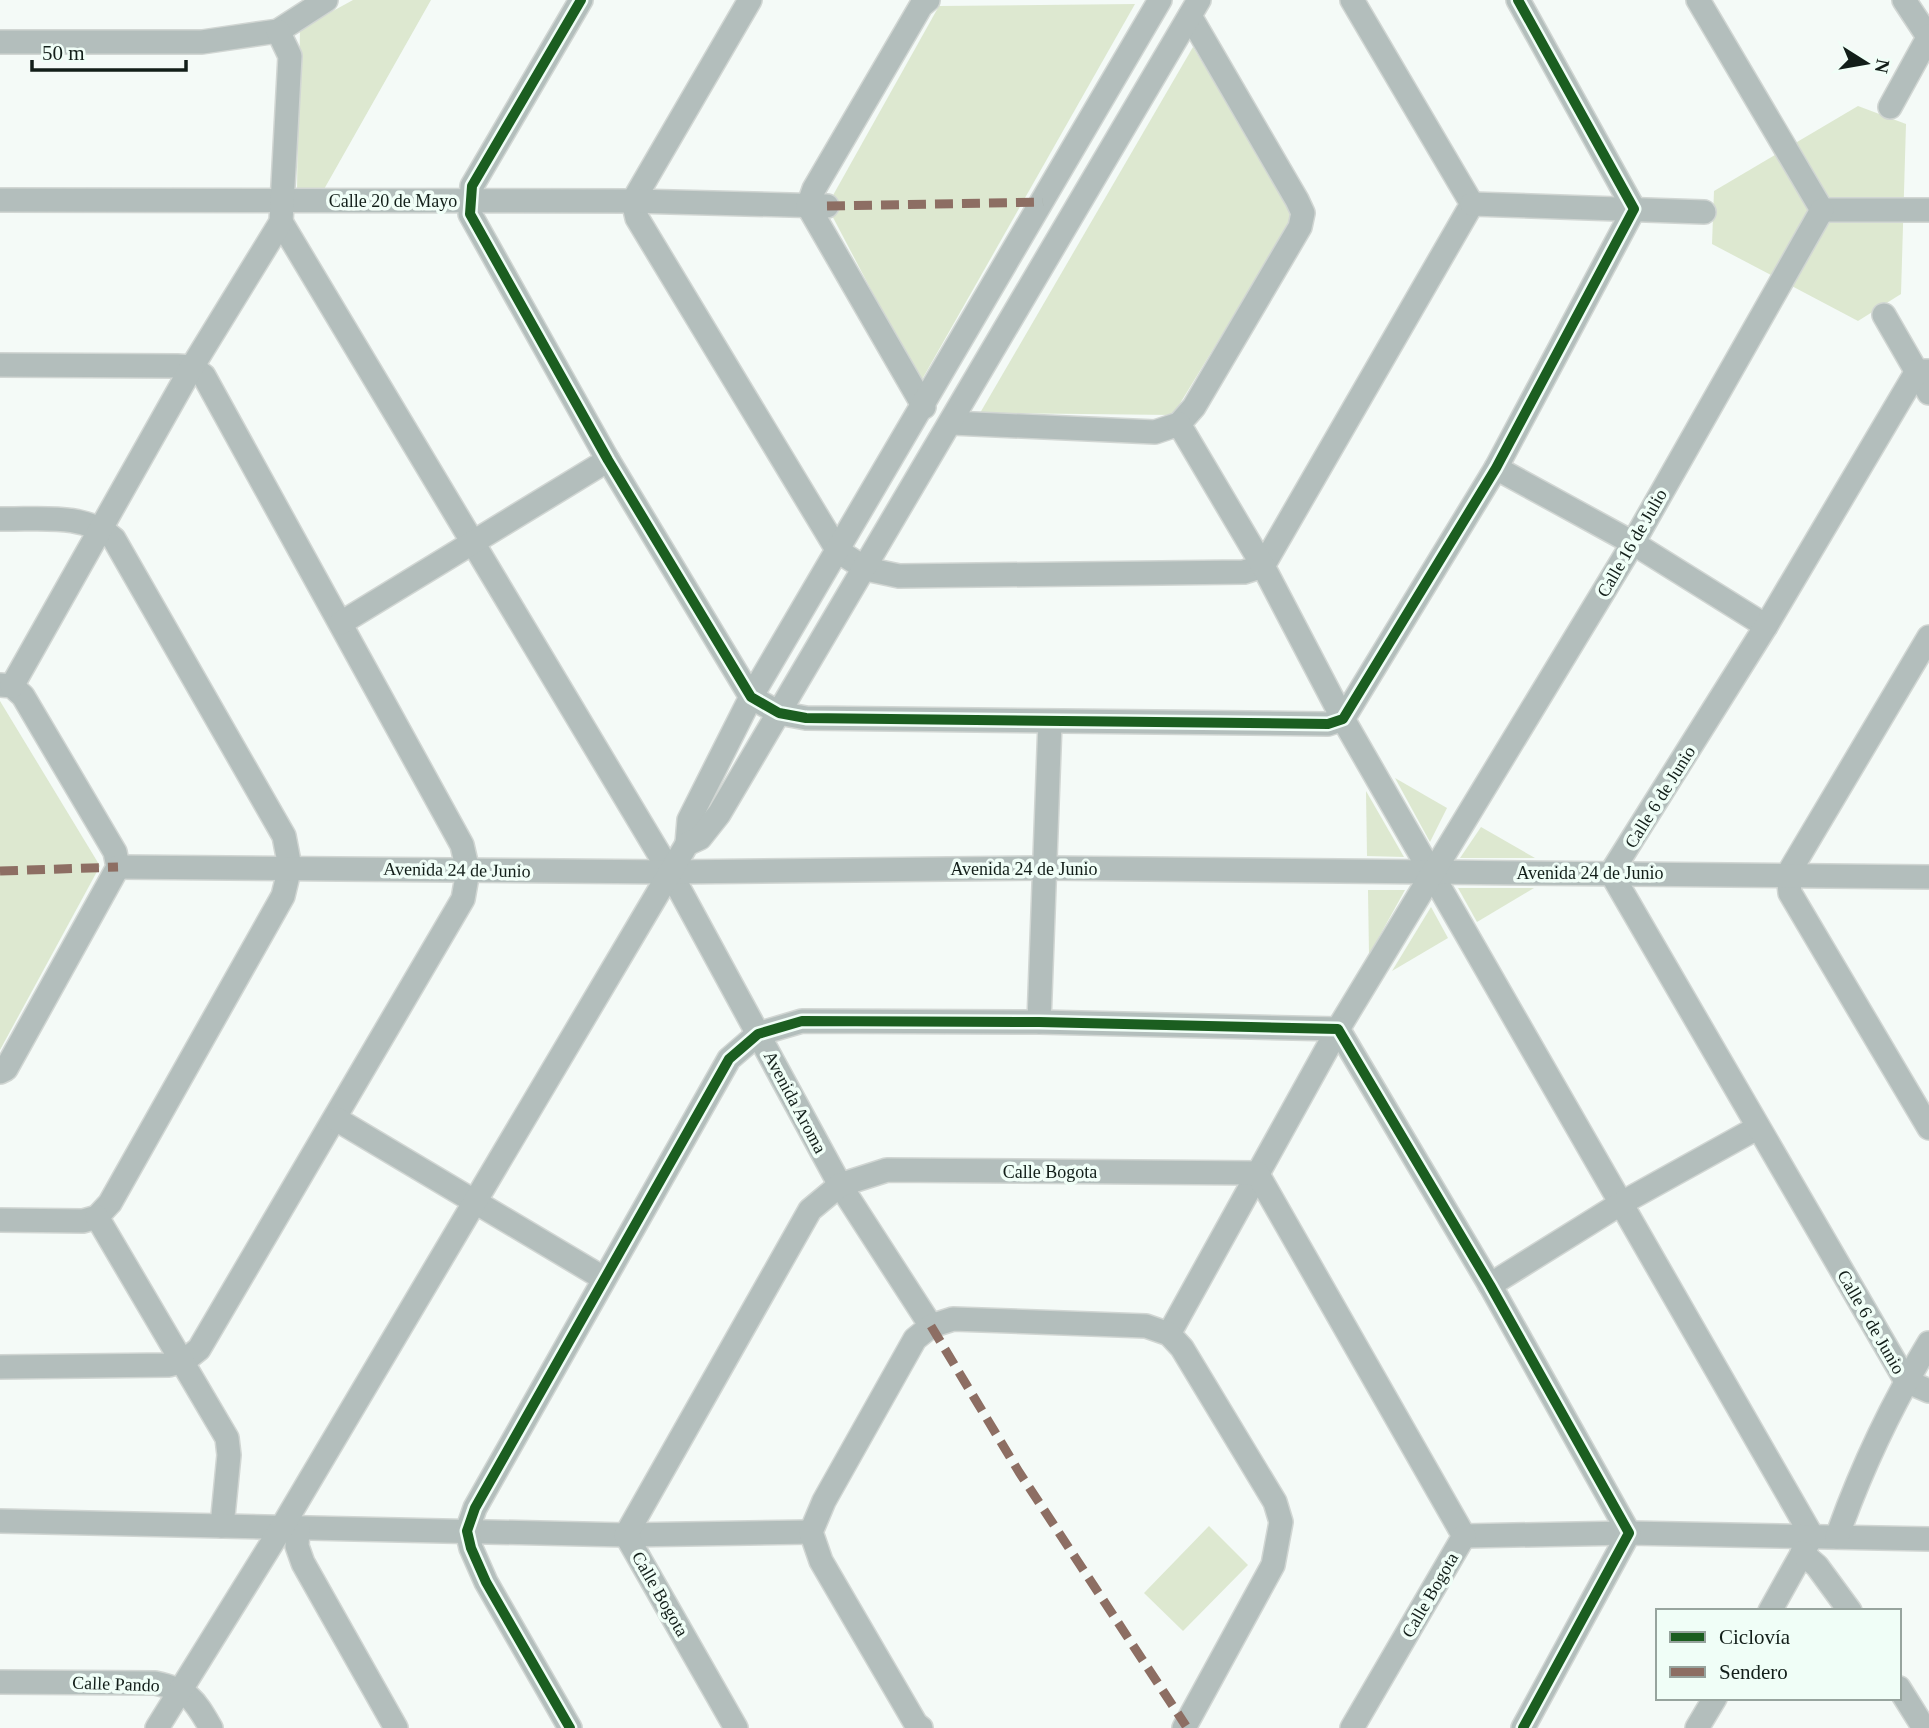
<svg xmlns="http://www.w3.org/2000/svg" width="1929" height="1728" font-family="Georgia,serif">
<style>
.green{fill:#dde8d0}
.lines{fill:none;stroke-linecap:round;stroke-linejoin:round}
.minor-casing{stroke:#d1d6d3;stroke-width:26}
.minor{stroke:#b3bebc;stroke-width:23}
.quiet{stroke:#8d6e63;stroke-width:9;stroke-dasharray:18 9;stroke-linecap:butt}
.cycleway-casing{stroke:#f0fef7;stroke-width:15}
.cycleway{stroke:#1b5e20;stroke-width:10}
.labels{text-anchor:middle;stroke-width:7;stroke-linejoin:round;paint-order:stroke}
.street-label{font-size:18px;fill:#121e19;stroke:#f0fef7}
</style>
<rect width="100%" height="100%" fill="#f4faf7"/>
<g class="green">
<path d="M353 0H431L323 191 297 192 298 120 287 112 299 92 300 29Z"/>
<path d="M1135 4 920 383 827 206 939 6Z"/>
<path d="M1193 47 1295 215 1173 415 980 413Z"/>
<path d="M1858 106 1906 124 1901 294 1858 321 1712 244 1714 191Z"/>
<path d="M0 701 100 866 0 1050Z"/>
<path d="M1395 778 1447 808 1430 842Z"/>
<path d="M1366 791 1404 857 1367 856Z"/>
<path d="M1481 827 1535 858H1460Z"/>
<path d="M1458 888H1534L1477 922Z"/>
<path d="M1368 890H1405L1369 955Z"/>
<path d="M1431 907 1448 938 1392 971Z"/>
<path d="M1209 1526 1248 1565 1183 1631 1144 1593Z"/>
</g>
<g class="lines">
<g class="minor-casing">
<g id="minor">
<path d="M581 0 472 186 470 214 608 460 751 697 779 713 806 718 1328 724 1343 719 1496 468 1634 209 1518 0"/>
<path d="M750 0 633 201 637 218 838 551 866 569 899 576 1244 572 1263 566 1472 204 1352 0"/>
<path d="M1698 0 1822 210"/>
<path d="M1904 0 1929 38"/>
<path d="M0 42H202L278 31 326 0"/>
<path d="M1890 107 1929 36"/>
<path d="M0 200 633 201 827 206"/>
<path d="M1472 204 1704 212"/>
<path d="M1822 210H1929"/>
<path d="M281 222 670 872 840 1185 931 1326"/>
<path d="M1884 315 1929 393"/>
<path d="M0 365 177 366 192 367 204 376 462 845 468 871 463 899 199 1349 184 1361 169 1365 0 1367"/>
<path d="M924 407 808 206 814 189 921 6 928 0"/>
<path d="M952 423 1155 432 1179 424 1194 407 1300 227 1303 213 1297 200 1190 16"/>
<path d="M1179 424 1263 566 1343 719 1812 1536 1770 1611"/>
<path d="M1496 468 1633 543 1766 626"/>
<path d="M0 519C38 520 84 512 114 539L284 836 290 867 283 896 110 1203 97 1217 83 1221 0 1220"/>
<path d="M341 623 608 460"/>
<path d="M1929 637 1788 874 1790 893 1929 1128"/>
<path d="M0 685 12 686 23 696 115 852 118 867 6 1069 0 1072"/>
<path d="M12 686 192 367 281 222 290 56 278 31"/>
<path d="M687 844 689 820 751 697 1160 0"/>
<path d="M118 867 670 872 1045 868 1929 877"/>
<path d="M1039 1022 1050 722"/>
<path d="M336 1119 603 1278"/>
<path d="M97 1217 227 1438 229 1455 222 1526"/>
<path d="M1490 1285 1620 1204 1757 1128"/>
<path d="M1169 1334 1338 1029 1633 543 1822 210"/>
<path d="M1906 1381 1611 873 1766 626 1917 371H1929"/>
<path d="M1906 1381 1929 1391"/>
<path d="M0 1521 626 1535 811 1532"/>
<path d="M298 1528 297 1546 303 1563 396 1728"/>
<path d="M1464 1536 1629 1533 1929 1539"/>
<path d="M1837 1537C1861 1469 1892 1404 1929 1343"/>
<path d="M1802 1553 1817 1566 1850 1611"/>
<path d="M0 1682 155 1683C189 1690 194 1699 211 1728"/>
<path d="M1899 1688 1924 1728"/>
<path d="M157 1728 282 1527 687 844 700 838 719 814 1199 0"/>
<path d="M570 1728 486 1582 471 1548 467 1531 475 1508 729 1059 758 1034 802 1021 1039 1022 1338 1029 1490 1285 1629 1533 1523 1728"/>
<path d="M736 1728 626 1535 810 1210 840 1185 887 1170 1257 1173 1464 1536"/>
<path d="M921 1728 916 1724 821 1561 811 1532 824 1501 915 1339 931 1326 953 1319 1146 1326 1169 1334 1182 1348 1275 1502 1281 1522 1273 1565 1184 1728"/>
<path d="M1352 1728 1464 1536"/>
<path d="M1697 1728 1715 1698"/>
</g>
</g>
<use href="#minor" class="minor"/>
<g class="quiet">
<path d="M827 206 1043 202"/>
<path d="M0 871 118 867"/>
<path d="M931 1326 1019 1472 1186 1726"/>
</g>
<g class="cycleway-casing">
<g id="cycleway">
<path d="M581 0 472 186 470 214 608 460 751 697 779 713 806 718 1328 724 1343 719 1496 468 1634 209 1518 0"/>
<path d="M570 1728 486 1582 471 1548 467 1531 475 1508 729 1059 758 1034 802 1021 1039 1022 1338 1029 1490 1285 1629 1533 1523 1728"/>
</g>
</g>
<use href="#cycleway" class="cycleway"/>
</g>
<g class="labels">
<g class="street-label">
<text x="393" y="207">Calle 20 de Mayo</text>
<text transform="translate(1632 543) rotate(-60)" y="6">Calle 16 de Julio</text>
<text transform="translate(1660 797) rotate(-58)" y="6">Calle 6 de Junio</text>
<text x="1024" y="875">Avenida 24 de Junio</text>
<text transform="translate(457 870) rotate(1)" y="6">Avenida 24 de Junio</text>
<text x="1590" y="879">Avenida 24 de Junio</text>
<text transform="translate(795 1102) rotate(62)" y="6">Avenida Aroma</text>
<text x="1050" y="1178">Calle Bogota</text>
<text transform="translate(1871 1322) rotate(60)" y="6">Calle 6 de Junio</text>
<text transform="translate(660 1594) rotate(60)" y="6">Calle Bogota</text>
<text transform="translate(1430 1595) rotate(-60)" y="6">Calle Bogota</text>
<text transform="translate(116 1684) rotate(2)" y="6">Calle Pando</text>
</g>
</g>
<rect x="1656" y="1609" width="245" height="91" fill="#f0fef7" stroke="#97a49e" stroke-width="2"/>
<rect x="1670" y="1632" width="35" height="10" fill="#1b5e20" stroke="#97a49e" stroke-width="2"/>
<text x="1719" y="1644" font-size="21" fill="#121e19">Ciclovía</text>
<rect x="1670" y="1667" width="35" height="10" fill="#8d6e63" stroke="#97a49e" stroke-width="2"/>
<text x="1719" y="1679" font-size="21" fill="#121e19">Sendero</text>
<g transform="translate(1866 63) rotate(101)" stroke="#f0fef7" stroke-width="5" paint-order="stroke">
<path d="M0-5L12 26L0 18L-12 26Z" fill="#121e19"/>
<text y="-10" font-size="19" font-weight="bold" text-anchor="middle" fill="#121e19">N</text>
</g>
<path d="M32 60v10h154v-10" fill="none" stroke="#121e19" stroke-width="3.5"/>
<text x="42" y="60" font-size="21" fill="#121e19" stroke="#f0fef7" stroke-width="5" paint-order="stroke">50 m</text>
</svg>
